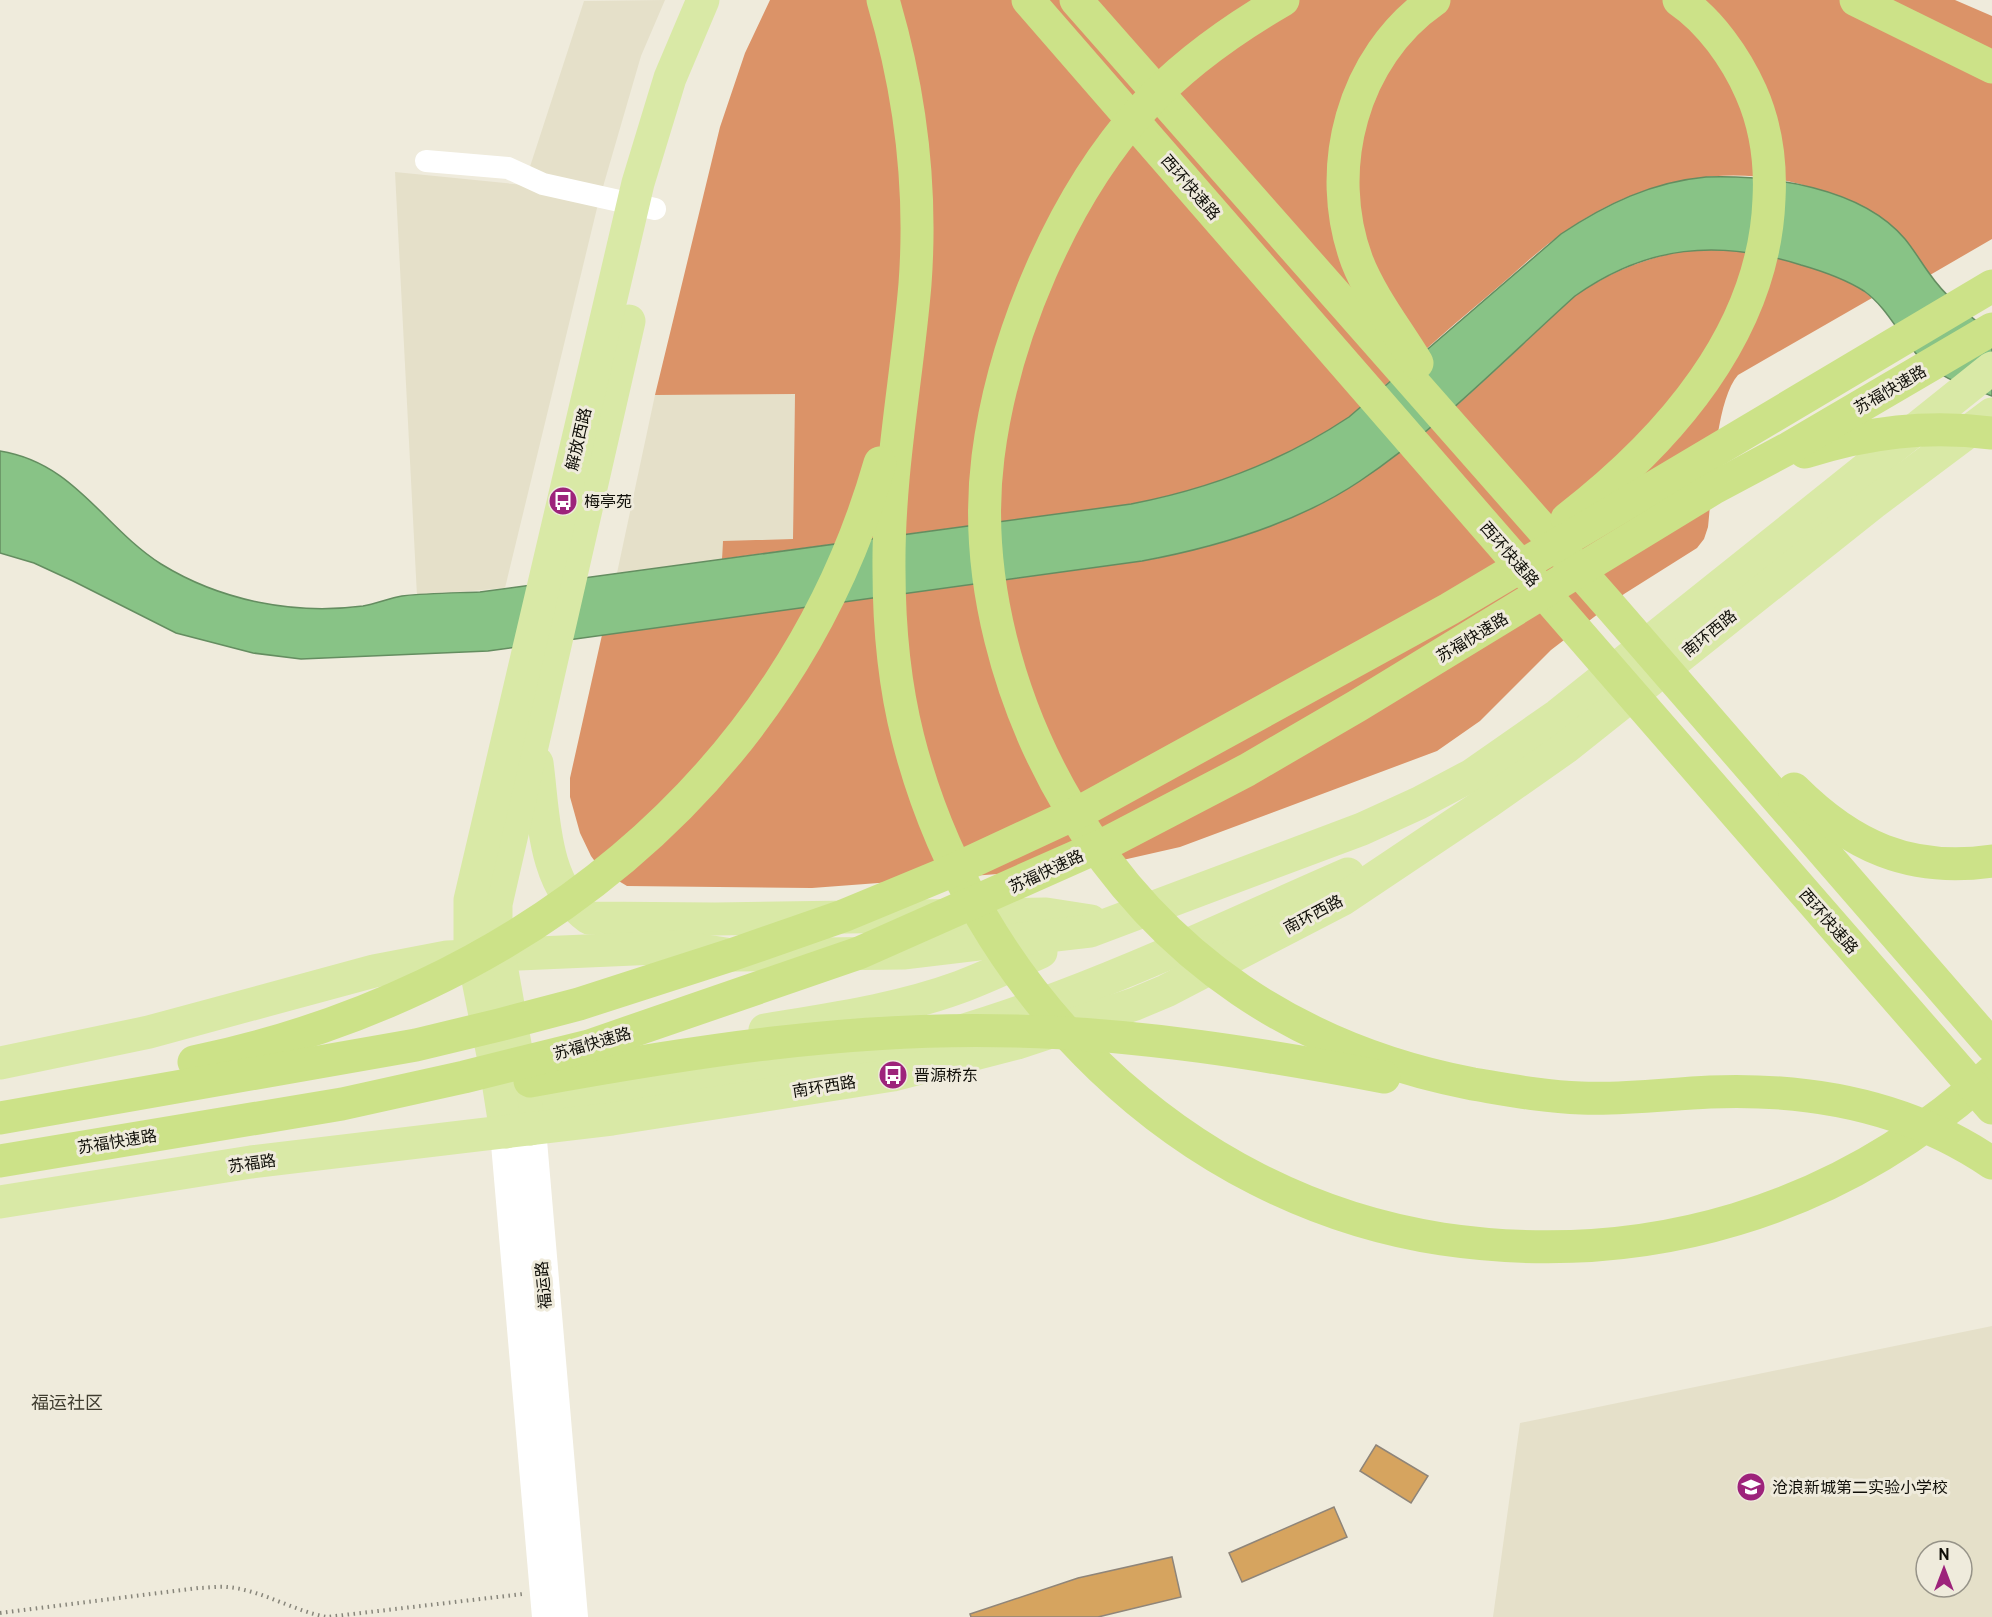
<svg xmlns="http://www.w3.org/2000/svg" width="1992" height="1617" font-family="Overpass,'Noto Sans SC',sans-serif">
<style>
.built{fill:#e5e0c9;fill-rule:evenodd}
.forest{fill:#db9368}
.water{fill:#88c386;stroke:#648d60;stroke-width:1.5}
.building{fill:#d6a45f;stroke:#8f8579;stroke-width:1.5}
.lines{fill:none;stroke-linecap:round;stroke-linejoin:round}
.path{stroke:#88867b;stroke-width:4;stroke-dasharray:1.5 4.5;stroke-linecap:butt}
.minor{stroke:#fff;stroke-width:22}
.secondary{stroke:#fff;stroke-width:32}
.primary{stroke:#d9e9a6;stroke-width:33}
.trunk{stroke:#cce288;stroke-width:33}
.labels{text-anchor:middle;stroke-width:6;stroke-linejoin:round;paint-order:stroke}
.street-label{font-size:16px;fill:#100f09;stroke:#efebdc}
.poi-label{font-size:16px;fill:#100f09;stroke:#efebdc;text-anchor:start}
.neighbourhood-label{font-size:18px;fill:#403d30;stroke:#efebdc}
</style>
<rect width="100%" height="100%" fill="#efebdc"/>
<g class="built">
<path d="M665 0 641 56 598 204 505 588 417 596 395 172 524 185 584 1Z"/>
<path d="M795 394 793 540 723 541 722 559 617 573 655 395Z"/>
<path d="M1992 1326V1617H1493L1520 1423ZM1926 1551H1962V1587H1926Z"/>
</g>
<g class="forest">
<path d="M770 0H1955L1992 16V239L1930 275C1896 222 1868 205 1809 187 1724 160 1634 182 1563 233 1537 251 1514 274 1490 294 1442 334 1396 376 1349 417 1283 461 1209 489 1131 504L722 559 723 541 793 539 795 394 655 395 720 127 745 53Z"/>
<path d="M1696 249C1745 247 1835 263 1872 298L1738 375C1715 401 1712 490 1708 527L1704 539 1697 548 1624 594 1551 650 1480 721 1437 751 1180 847 1092 867 812 888 627 886 602 871 591 856 580 833 570 797V778L602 635 1142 561C1218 547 1295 524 1360 481 1438 430 1506 359 1575 296 1611 271 1652 255 1696 249Z"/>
</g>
<path class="water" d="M1706 177C1770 175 1861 187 1905 239 1914 250 1921 262 1929 273 1944 295 1969 317 1992 332V396C1966 386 1939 378 1920 358 1900 337 1888 308 1864 291 1845 279 1822 271 1801 265 1718 239 1647 245 1575 296 1505 359 1438 429 1360 481 1296 524 1217 547 1142 561L488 651 301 659 253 653 176 633 73 581 34 563 0 553V451C75 463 103 527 161 564 221 601 294 615 363 606 376 604 389 598 402 596 428 593 454 593 480 592L1131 504C1209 489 1283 461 1349 417L1561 234C1606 204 1652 182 1706 177Z"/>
<g class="building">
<path d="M1376 1445 1428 1476 1411 1503 1360 1471Z"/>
<path d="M1334 1507 1347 1537 1242 1582 1229 1553Z"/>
<path d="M1172 1557 1181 1597 1098 1617H971L970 1614 1078 1578Z"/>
</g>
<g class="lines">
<path class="path" d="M0 1613 198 1588C207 1588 218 1586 227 1587 262 1590 293 1611 327 1617L523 1594"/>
<path class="minor" d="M426 161 508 168 543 184 655 209"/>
<g class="secondary">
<path d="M530 1129 572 1617"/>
<path d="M506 1132 548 1617"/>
</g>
<g class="primary">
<path d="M537 763C544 814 542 885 589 918L715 919 1046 914 1091 921"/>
<path d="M765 1030C831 1019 897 1010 960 987 987 977 1014 964 1041 952"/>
<path d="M0 1063 149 1032 374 971 447 957 680 947 732 955 903 953 1090 931 1362 829 1419 803 1472 775 1558 715 1992 368"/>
<path d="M503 1101 846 1059C1017 1029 1189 943 1348 874"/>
<path d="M530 1129 496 937V904L629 321"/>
<path d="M506 1132 497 1075 470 940V900L638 183 670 78 703 0"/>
<path d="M0 1202 251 1162 612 1119 893 1075 1017 1043 1135 1004 1166 991 1343 899 1488 802 1565 748 1873 503 1992 414"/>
</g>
<g class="trunk">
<path d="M883 0C910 91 922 189 915 284 907 379 888 473 889 569 889 625 894 683 908 738 972 990 1181 1199 1442 1239 1646 1269 1839 1212 1992 1072"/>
<path d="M1028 0 1992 1108"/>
<path d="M1076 0 1611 607 1992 1046"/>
<path d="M1283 0C1233 29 1182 65 1143 108 1062 197 1003 338 988 457 973 576 1009 705 1070 807 1161 959 1300 1051 1473 1084 1509 1090 1545 1097 1581 1098 1624 1100 1667 1094 1710 1092 1810 1088 1908 1106 1992 1163"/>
<path d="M1856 0 1992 67"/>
<path d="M1417 363C1397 330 1371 297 1357 261 1323 169 1352 57 1434 0"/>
<path d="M1805 452C1868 432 1927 425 1992 433"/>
<path d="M1567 519C1668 441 1764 333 1769 199 1771 162 1766 126 1751 92 1736 58 1710 21 1679 0"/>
<path d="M1794 789C1851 846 1910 873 1992 861"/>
<path d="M194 1062C515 995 788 785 880 463"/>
<path d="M530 1081C690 1052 852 1026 1016 1031 1140 1034 1262 1054 1384 1077"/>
<path d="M0 1118 416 1045 499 1025 579 1004 731 955 843 916 947 873 1087 808 1449 609 1992 286"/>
<path d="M0 1161 342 1104 464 1077 589 1046 859 953 1107 843 1247 770 1357 706 1714 488 1789 448 1992 329"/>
</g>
</g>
<defs>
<g id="bus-disc" transform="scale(1.5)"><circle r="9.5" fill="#9d237b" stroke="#efebdc"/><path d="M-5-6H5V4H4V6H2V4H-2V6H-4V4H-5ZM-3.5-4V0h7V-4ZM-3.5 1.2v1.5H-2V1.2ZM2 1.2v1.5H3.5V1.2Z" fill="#fff"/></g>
<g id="school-disc" transform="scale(1.5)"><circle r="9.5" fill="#9d237b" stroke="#efebdc"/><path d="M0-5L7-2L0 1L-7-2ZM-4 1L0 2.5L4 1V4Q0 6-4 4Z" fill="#fff"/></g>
</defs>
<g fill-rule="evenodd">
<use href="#bus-disc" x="563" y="501"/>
<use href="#bus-disc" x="893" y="1075"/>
<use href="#school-disc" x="1751" y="1487"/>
</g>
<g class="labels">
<g class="street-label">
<text transform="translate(1191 187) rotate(49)" y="6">西环快速路</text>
<text transform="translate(1890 389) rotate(-30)" y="6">苏福快速路</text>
<text transform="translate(578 439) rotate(-77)" y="6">解放西路</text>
<text transform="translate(1510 554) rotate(49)" y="6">西环快速路</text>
<text transform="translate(1709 633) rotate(-39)" y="6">南环西路</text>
<text transform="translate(1472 637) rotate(-31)" y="6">苏福快速路</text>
<text transform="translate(1046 871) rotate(-25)" y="6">苏福快速路</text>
<text transform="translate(1313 914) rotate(-28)" y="6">南环西路</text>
<text transform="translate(1829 921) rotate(49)" y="6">西环快速路</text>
<text transform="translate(592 1043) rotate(-16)" y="6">苏福快速路</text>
<text transform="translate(824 1086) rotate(-9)" y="6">南环西路</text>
<text transform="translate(117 1141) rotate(-9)" y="6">苏福快速路</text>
<text transform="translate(252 1163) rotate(-8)" y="6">苏福路</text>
<text transform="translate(543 1285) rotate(-95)" y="6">福运路</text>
</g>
<g class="poi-label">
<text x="584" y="507">梅亭苑</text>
<text x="914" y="1081">晋源桥东</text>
<text x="1772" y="1493">沧浪新城第二实验小学校</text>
</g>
<g class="neighbourhood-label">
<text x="67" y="1409">福运社区</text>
</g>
</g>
<g transform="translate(1944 1569)"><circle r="28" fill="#efebdc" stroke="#969388" stroke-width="1.5"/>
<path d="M0-4.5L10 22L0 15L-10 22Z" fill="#9d237b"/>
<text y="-9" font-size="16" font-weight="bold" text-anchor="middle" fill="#100f09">N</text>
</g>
</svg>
